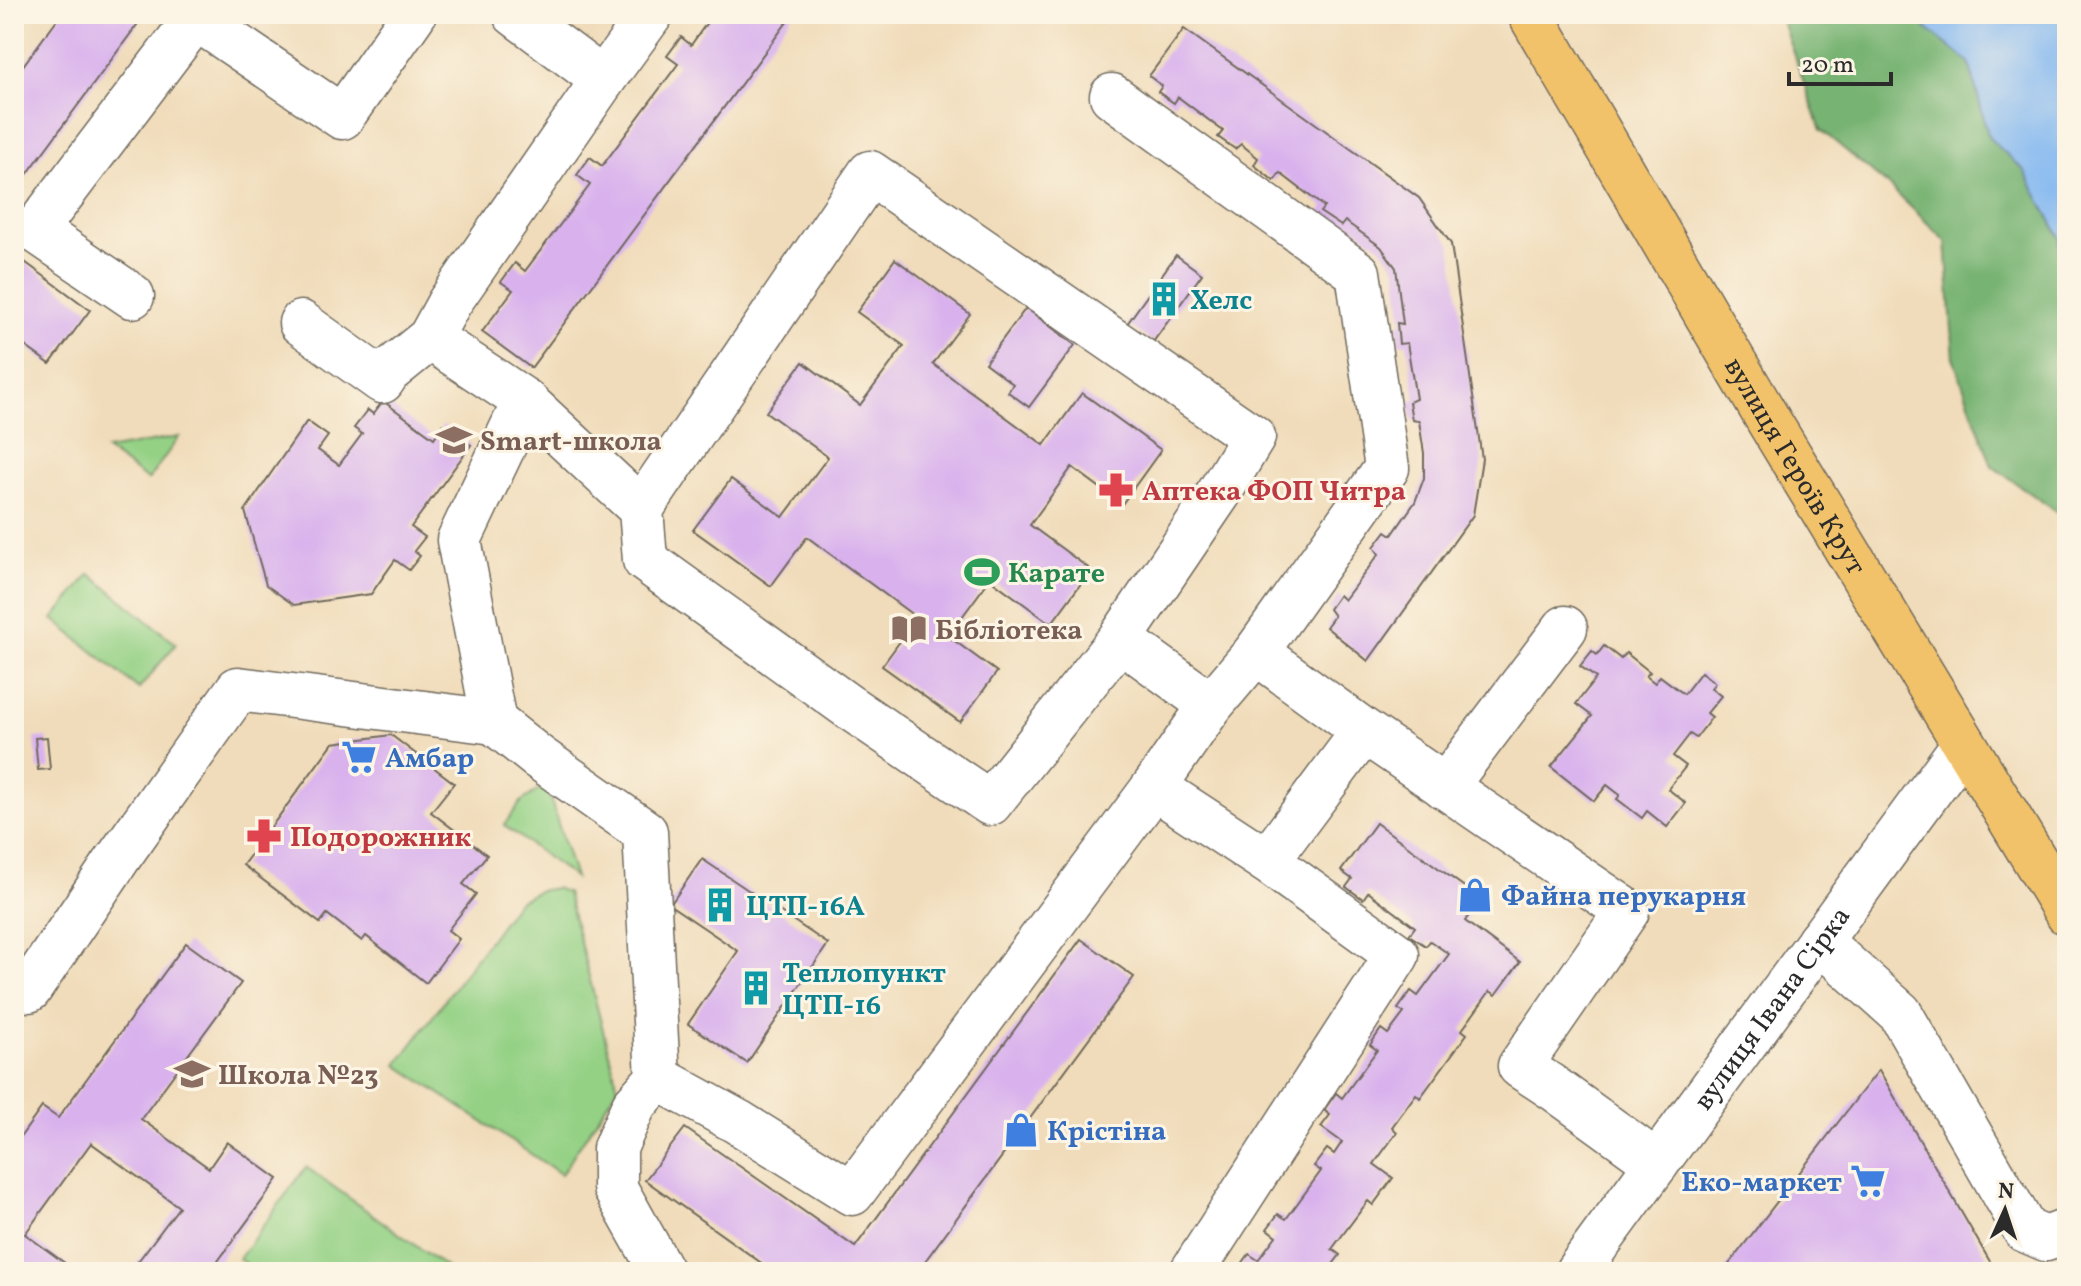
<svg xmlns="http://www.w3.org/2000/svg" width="2081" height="1286" font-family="Vollkorn,serif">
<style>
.green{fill:#94d185;stroke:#607e58;stroke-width:2}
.forest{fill:#77b372;stroke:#516f4e;stroke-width:2}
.water{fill:#83b8f1;stroke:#57728e;stroke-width:2}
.building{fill:#d9b2ed}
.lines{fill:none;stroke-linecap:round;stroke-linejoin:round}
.minor-casing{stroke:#70695d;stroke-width:47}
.major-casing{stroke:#70695d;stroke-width:47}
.minor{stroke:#fff;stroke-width:44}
.major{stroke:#f2c26a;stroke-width:44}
.labels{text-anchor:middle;stroke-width:6;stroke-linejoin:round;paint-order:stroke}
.culture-label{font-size:28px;font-weight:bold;fill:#0d838f;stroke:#fcf5e5;text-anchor:start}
.education-label{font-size:28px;font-weight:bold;fill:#785e54;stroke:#fcf5e5;text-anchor:start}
.street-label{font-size:28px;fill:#2b2b2b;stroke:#fcf5e5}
.health-label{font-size:28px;font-weight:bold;fill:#be3a42;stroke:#fcf5e5;text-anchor:start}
.leisure-label{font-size:28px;font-weight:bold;fill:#27864d;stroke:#fcf5e5;text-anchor:start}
.shop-label{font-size:28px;font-weight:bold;fill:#366cbe;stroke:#fcf5e5;text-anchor:start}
</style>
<rect width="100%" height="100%" fill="#fcf5e5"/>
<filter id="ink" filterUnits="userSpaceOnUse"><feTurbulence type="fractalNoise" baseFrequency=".0125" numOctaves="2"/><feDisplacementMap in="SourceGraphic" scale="16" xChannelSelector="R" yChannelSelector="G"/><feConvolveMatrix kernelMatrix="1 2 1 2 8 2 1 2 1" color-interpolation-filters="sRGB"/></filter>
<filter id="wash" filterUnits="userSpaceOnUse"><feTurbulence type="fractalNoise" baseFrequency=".006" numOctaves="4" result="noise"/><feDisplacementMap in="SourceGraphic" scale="32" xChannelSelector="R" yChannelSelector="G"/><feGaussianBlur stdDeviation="1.8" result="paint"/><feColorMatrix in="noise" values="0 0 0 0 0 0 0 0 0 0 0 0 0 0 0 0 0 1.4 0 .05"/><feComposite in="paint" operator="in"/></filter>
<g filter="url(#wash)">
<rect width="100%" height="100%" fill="#f0dcba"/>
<g class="green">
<path d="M179 437 148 480 106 450Z"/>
<path d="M90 574 176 644 139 689 53 619Z"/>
<path d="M546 785 575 878 504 825 522 801Z"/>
<path d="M555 888 567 893 618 1087 561 1174 397 1065 518 901 538 891Z"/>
<path d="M306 1167 451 1271 257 1272 239 1259Z"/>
</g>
<path class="forest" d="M1775 14H1913L1926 28 1969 62 1989 138 2024 170 2060 238 2059 293 2067 341V519L1992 466 1954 360 1946 241 1891 188 1821 130 1782 22Z"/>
<path class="water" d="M1913 14H2067V341L2059 293 2060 237 2024 170 1989 138 1969 62 1926 28Z"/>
<g id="blocks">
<g class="building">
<path d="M61 14H145L14 192V78Z"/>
<path d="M713 14H793L531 368 482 332 513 290 501 282 515 263 525 271 590 185 577 175 590 157 602 166 678 64 667 56 681 37 691 45Z"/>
<path d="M1184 29 1419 198 1451 244 1482 459 1473 515 1368 661 1326 627 1334 616 1329 609 1339 595 1344 600 1379 554 1374 547 1386 531 1392 535 1415 502 1424 478V453L1419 421 1412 420 1409 402 1416 399 1407 343 1399 344 1397 323 1403 324 1396 268 1381 247 1345 221 1341 226 1320 212 1324 207 1280 173 1274 181 1254 165 1258 158 1241 144 1235 149 1218 137 1223 131 1178 97 1174 103 1158 92 1162 86 1149 76Z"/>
<path d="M14 254 90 310 50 364 14 338Z"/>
<path d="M1176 255 1202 274 1153 342 1127 324Z"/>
<path d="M895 259 970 314 933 364 1044 445 1082 393 1161 450 1122 504 1072 467 1030 525 1091 570 1051 624 990 579 948 636 997 672 960 722 882 666 917 618 807 537 771 586 693 530 731 479 783 517 828 457 766 412 803 362 860 405 904 346 857 312Z"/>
<path d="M1026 308 1075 345 1029 407 1008 392 1013 384 985 363Z"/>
<path d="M383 401 434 438 443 425 471 445 411 527 425 537 414 551 420 556 409 570 395 560 371 594 294 605 266 585 245 511 307 421 328 436 318 450 339 465 362 434 354 428 368 410 373 414Z"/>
<path d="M1604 646 1621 659 1626 653 1650 672 1646 676 1655 683 1660 676 1684 694 1701 672 1715 683 1711 688 1721 696 1707 713 1712 717 1696 738 1690 734 1673 756 1686 766 1668 789 1686 803 1667 827 1647 811 1642 818 1617 799 1620 795 1607 785 1594 801 1551 767 1592 716 1576 704 1596 678 1580 666 1592 651 1597 655Z"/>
<path d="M391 735 454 783 431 812 487 855 463 884 476 894 448 930 459 939 426 983 366 936 362 941 327 914 320 923 243 865 333 743Z"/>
<path d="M47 737 50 769 38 770 35 738Z"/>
<path d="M1376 823 1481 899 1465 921 1520 962 1496 995 1490 991 1462 1030 1467 1034 1420 1098 1416 1094 1392 1127 1397 1132 1374 1164 1393 1178 1373 1205 1368 1201 1332 1249 1340 1255 1327 1272H1239L1237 1271 1249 1254 1258 1260 1276 1236 1267 1229 1278 1214 1286 1219 1321 1171 1314 1166 1327 1149 1334 1154 1342 1142 1321 1127 1330 1115 1324 1110 1336 1093 1342 1098 1377 1050 1370 1045 1381 1029 1388 1034 1404 1013 1398 1009 1411 991 1418 996 1449 954 1430 941 1426 946 1409 935 1415 927 1368 892 1363 899 1346 887 1352 879 1341 871Z"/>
<path d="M702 859 828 944 747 1063 688 1024 738 951 670 905Z"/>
<path d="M1081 939 1134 977 917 1272H774L645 1180 685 1128 855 1247Z"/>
<path d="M186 943 241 983 141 1119 209 1168 227 1142 278 1179 210 1272H130L179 1207 91 1143 25 1234 77 1272H14V1146L42 1107 58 1118Z"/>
<path d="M1879 1070 1996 1272H1723L1863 1090Z"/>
</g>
</g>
</g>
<g filter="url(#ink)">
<use href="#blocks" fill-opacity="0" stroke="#70695d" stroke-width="2"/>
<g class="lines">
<g class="minor-casing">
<g id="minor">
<path d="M515 14 603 80 449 303 430 338 525 401 641 509 645 560 849 707 990 803 1120 639 1219 493 1253 437 870 173 641 509"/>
<path d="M603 80 651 14"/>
<path d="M1112 96 1358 273 1387 468 1256 652"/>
<path d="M132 296 35 230 196 18 342 117 414 14"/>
<path d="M301 323 382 381 388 372 430 338"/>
<path d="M525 401 459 540 494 722 538 757 645 832 658 1078 634 1105 615 1148V1188L662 1272"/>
<path d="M1120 639 1211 705"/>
<path d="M1364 731 1256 652 1211 705 1154 787 1267 861 1364 731 1627 911 1520 1066 1555 1089 1657 1163"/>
<path d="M1445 787 1565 628"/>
<path d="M1819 941 1900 1013 2025 1230 2046 1239 2067 1231"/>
<path d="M29 990 119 857 238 689 494 722"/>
<path d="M658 1078 738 1122 852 1193 1154 787"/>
<path d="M1192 1272 1397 955 1267 861"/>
<path id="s1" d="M1577 1272 1964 744"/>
</g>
</g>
<g class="major-casing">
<g id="major">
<path id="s2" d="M1530 14 1770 423 2067 913"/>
</g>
</g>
<use href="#minor" class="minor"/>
<use href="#major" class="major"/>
</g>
</g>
<defs>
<g id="building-bare" transform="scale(2.76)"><path d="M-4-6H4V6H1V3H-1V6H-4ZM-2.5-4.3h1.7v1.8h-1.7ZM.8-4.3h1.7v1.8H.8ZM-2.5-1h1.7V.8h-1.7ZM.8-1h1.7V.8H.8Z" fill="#0f9aa8" stroke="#fcf5e5" stroke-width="2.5" paint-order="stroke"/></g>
<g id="school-bare" transform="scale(2.76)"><path d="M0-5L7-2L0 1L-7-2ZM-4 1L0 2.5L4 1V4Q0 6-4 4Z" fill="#8d6e63" stroke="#fcf5e5" stroke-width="2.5" paint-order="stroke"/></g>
<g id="pharmacy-bare" transform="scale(2.76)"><path d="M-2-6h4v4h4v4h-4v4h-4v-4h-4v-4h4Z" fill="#e0444e" stroke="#fcf5e5" stroke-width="2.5" paint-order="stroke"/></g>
<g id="stadium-bare" transform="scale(2.76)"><path d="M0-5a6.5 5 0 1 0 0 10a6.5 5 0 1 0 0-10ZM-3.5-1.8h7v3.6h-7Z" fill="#2e9e5b" stroke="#fcf5e5" stroke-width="2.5" paint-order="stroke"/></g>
<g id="library-bare" transform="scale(2.76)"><path d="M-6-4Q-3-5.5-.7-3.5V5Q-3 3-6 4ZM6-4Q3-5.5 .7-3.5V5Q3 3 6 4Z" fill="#8d6e63" stroke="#fcf5e5" stroke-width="2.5" paint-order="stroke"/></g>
<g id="supermarket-bare" transform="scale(2.76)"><path d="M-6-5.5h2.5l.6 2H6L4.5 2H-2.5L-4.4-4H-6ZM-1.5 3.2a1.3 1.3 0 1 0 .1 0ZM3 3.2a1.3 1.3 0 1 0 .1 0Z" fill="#3f7fe0" stroke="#fcf5e5" stroke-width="2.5" paint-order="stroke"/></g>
<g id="shop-bare" transform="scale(2.76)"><path d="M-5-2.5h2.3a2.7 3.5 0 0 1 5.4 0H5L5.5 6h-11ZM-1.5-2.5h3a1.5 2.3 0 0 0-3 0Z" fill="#3f7fe0" stroke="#fcf5e5" stroke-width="2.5" paint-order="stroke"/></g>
</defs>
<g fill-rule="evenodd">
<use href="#building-bare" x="1164" y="299"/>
<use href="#school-bare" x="454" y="440"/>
<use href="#pharmacy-bare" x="1116" y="490"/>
<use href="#stadium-bare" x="982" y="572"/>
<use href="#library-bare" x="909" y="629"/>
<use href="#supermarket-bare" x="359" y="757"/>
<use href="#pharmacy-bare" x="264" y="836"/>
<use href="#shop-bare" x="1475" y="895"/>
<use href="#building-bare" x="720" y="905"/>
<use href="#building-bare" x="756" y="988"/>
<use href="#school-bare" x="192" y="1074"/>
<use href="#shop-bare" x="1021" y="1130"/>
<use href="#supermarket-bare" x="1868" y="1181"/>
</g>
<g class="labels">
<g class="culture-label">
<text x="1190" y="309">Хелс</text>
<text x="746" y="915">ЦТП-16А</text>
<text x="782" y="982">Теплопункт<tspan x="782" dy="32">ЦТП-16</tspan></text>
</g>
<g class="education-label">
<text x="480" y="450">Smart-школа</text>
<text x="935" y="639">Бібліотека</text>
<text x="218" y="1084">Школа №23</text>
</g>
<g class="street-label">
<text dy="10" stroke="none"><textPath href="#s2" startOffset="524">вулиця Героїв Крут</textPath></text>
<text dy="10" stroke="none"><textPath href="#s1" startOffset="328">вулиця Івана Сірка</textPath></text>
</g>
<g class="health-label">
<text x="1142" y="500">Аптека ФОП Читра</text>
<text x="290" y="846">Подорожник</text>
</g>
<g class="leisure-label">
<text x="1008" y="582">Карате</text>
</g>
<g class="shop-label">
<text x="385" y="767">Амбар</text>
<text x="1501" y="905">Файна перукарня</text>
<text x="1047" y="1140">Крістіна</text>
<text x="1842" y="1191" text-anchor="end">Еко-маркет</text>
</g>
</g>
<rect width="2081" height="1286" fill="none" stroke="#fcf5e5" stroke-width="48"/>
<g transform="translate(2005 1210) rotate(3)" stroke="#fcf5e5" stroke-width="6" paint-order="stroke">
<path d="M0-6L14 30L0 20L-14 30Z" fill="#2b2b2b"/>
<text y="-12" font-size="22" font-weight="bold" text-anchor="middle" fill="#2b2b2b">N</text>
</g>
<path d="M1789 72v12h102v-12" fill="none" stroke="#2b2b2b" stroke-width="4"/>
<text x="1801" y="72" font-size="24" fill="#2b2b2b" stroke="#fcf5e5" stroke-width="6" paint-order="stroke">20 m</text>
</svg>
